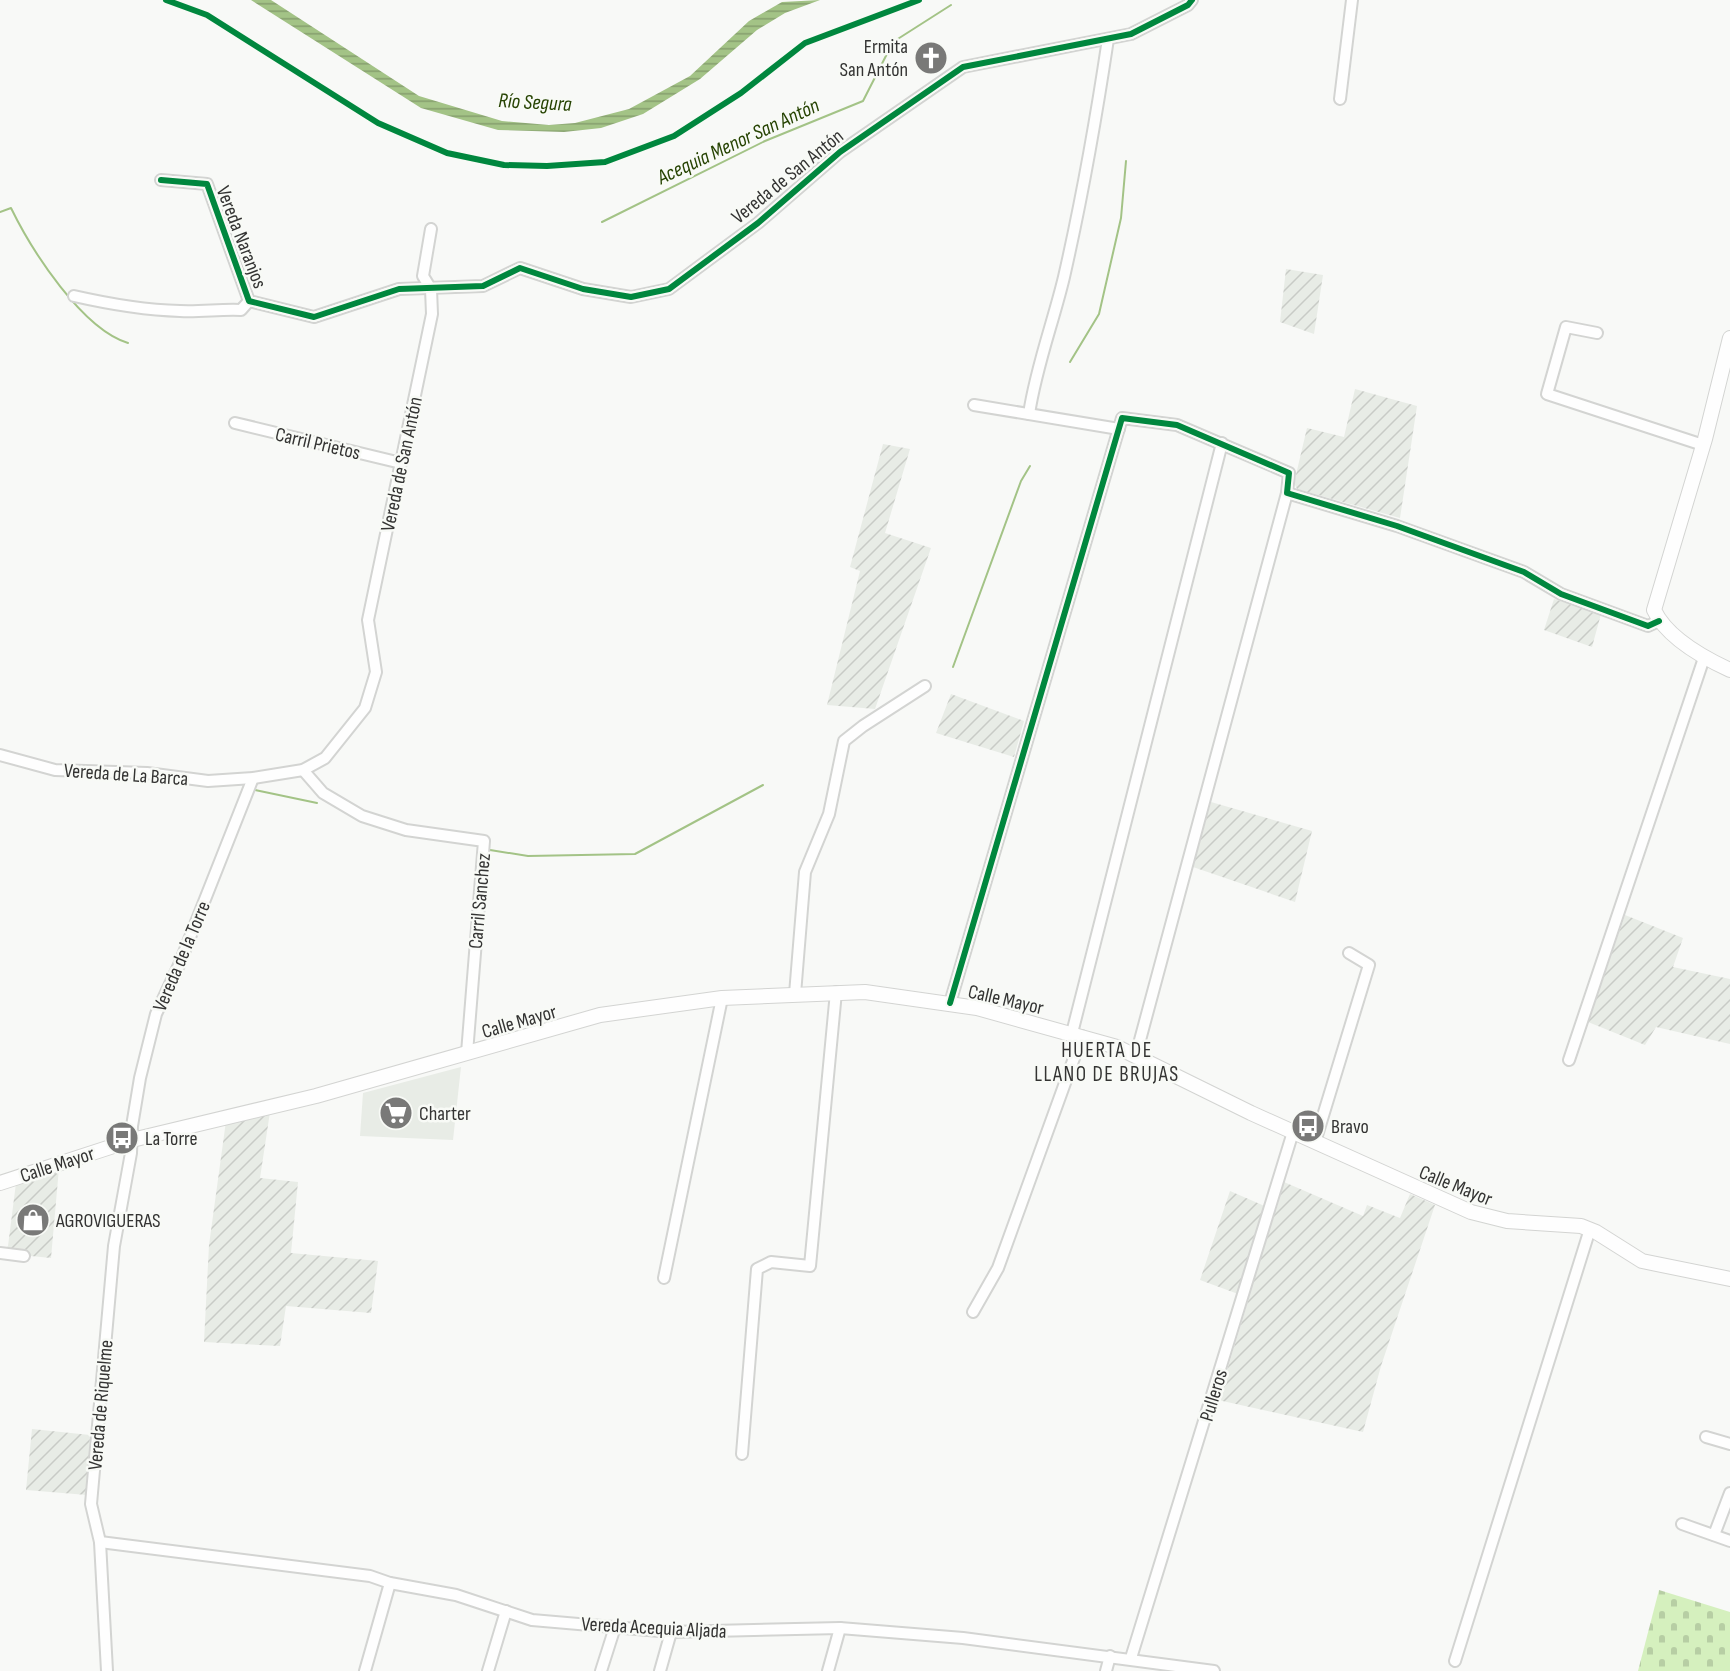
<svg xmlns="http://www.w3.org/2000/svg" width="1730" height="1671" font-family="'Sofia Sans Condensed',sans-serif">
<style>
.built{fill:#e8ece6}
.industrial{fill:url(#industrial-furrows)}
.cemetery{fill:url(#cemetery-stones)}
.water{fill:url(#water-rules)}
.lines{fill:none;stroke-linecap:round;stroke-linejoin:round}
.stream{stroke:#a3c386;stroke-width:2}
.minor-casing{stroke:#d3d4d2;stroke-width:14}
.major-casing{stroke:#d3d4d2;stroke-width:16}
.minor{stroke:#fefefe;stroke-width:10}
.major{stroke:#fefefe;stroke-width:14}
.cycleway-casing{stroke:#f8faf6;stroke-width:10}
.cycleway{stroke:#00873e;stroke-width:6}
.labels{text-anchor:middle;stroke-width:5;stroke-linejoin:round;paint-order:stroke}
.poi-label{font-size:20px;fill:#343433;stroke:#f8faf6;text-anchor:start}
.street-label{font-size:20px;fill:#343433;stroke:#f8faf6}
.water-label{font-size:21px;font-style:italic;fill:#264302;stroke:#f8faf6}
.neighbourhood-label{font-size:21px;letter-spacing:1.5px;fill:#343433;stroke:#f8faf6}
</style>
<defs>
<pattern id="industrial-furrows" width="10" height="10" patternUnits="userSpaceOnUse" patternTransform="scale(1.5)"><rect width="10" height="10" fill="#e8ece6"/><path d="M-1 1l2-2M0 10L10 0M9 11l2-2" fill="none" stroke="#c8cbc6"/></pattern>
<pattern id="cemetery-stones" width="16" height="16" patternUnits="userSpaceOnUse" patternTransform="scale(1.5)"><rect width="16" height="16" fill="#d5f0be"/><path d="M2 7V4a2 2 0 0 1 4 0v3zM10 15v-3a2 2 0 0 1 4 0v3z" fill="#b7cea4"/></pattern>
<pattern id="water-rules" width="6" height="5" patternUnits="userSpaceOnUse" patternTransform="scale(1.5)"><rect width="6" height="5" fill="#a3c386"/><path d="M0 2.5h6" fill="none" stroke="#869f6e"/></pattern>
</defs>
<rect width="100%" height="100%" fill="#f8f9f7"/>
<path class="built" d="M461 1067 453 1140 360 1136 363 1093Z"/>
<g class="industrial">
<path d="M1286 269 1323 275 1314 334 1280 322Z"/>
<path d="M1355 389 1417 406 1400 518 1297 489 1294 483 1307 428 1344 437Z"/>
<path d="M883 444 910 449 885 533 931 548 875 709 827 705 860 571 850 567Z"/>
<path d="M1554 599 1601 614 1592 647 1544 630Z"/>
<path d="M951 694 1024 721 1014 757 936 733Z"/>
<path d="M1211 802 1312 831 1295 902 1193 867Z"/>
<path d="M1625 915 1683 938 1673 967 1730 979V1044L1656 1027 1645 1045 1588 1022Z"/>
<path d="M270 1112 260 1178 298 1182 291 1253 378 1261 371 1313 286 1306 280 1346 204 1342 209 1245 226 1121Z"/>
<path d="M59 1168 51 1258 1 1253 8 1246 16 1183Z"/>
<path d="M1284 1182 1363 1216 1367 1205 1400 1218 1410 1194 1435 1205 1381 1366 1363 1432 1218 1400 1249 1298 1200 1280 1230 1191 1276 1211Z"/>
<path d="M32 1429 90 1435 87 1495 26 1490Z"/>
</g>
<path class="cemetery" d="M1659 1590 1730 1612V1671H1638Z"/>
<path class="water" d="M251 0H271L419 96 502 121 549 125 575 123 629 109 690 76 749 21 782 2 820 0 785 13 757 30 700 79 643 114 601 128 564 132 498 130 421 108Z"/>
<g class="lines">
<g class="stream">
<path d="M0 212 11 208C32 251 82 329 128 343"/>
<path d="M602 222 765 141 863 101 893 42 951 5"/>
<path d="M1070 362 1099 314 1121 218 1126 161"/>
<path d="M953 667 1021 481 1030 466"/>
<path d="M255 790 317 803"/>
<path d="M490 850 528 856 635 854 763 785"/>
</g>
<g class="minor-casing">
<g id="minor">
<path d="M1340 99 1352 0"/>
<path d="M161 180 207 184 249 301 314 317 399 289 483 286 520 268 583 289 631 297 669 289 758 223 840 152 963 67 1131 34 1188 5 1192 0"/>
<path d="M74 296C109 304 144 310 180 311 201 312 221 309 241 310L249 301"/>
<path d="M1597 333 1566 327 1547 394 1703 445"/>
<path d="M974 405 1119 429"/>
<path d="M1029 414C1036 367 1053 323 1064 277 1082 198 1096 119 1108 39"/>
<path d="M235 423 401 463"/>
<path d="M0 755 55 770 147 773 208 781 253 778 303 770 325 758 365 708 376 672 368 620 432 314 431 289 423 276 431 229"/>
<path d="M303 770 323 793 362 816 406 830 484 841 467 1053"/>
<path d="M795 994 805 872 829 814 844 741 863 726 925 686"/>
<path d="M950 1003 1122 418 1177 425 1289 473 1287 493 1397 526 1524 572 1561 594 1648 626 1659 621"/>
<path d="M1072 1033 1222 443"/>
<path d="M1136 1055 1287 493"/>
<path d="M1569 1060 1704 658"/>
<path d="M1315 1142 1369 965 1349 953"/>
<path d="M0 1253 24 1256"/>
<path d="M664 1278 722 998"/>
<path d="M973 1312 998 1268 1082 1036"/>
<path d="M1706 1437 1730 1444"/>
<path d="M742 1454 757 1269 771 1262 810 1266 836 992"/>
<path d="M1682 1524 1730 1541"/>
<path d="M1714 1535 1730 1493"/>
<path d="M100 1542 370 1576 390 1583 456 1595 532 1620 671 1632 840 1628 963 1638 1214 1671"/>
<path d="M1131 1658 1293 1132"/>
<path d="M1455 1661 1590 1229"/>
<path d="M107 1671 100 1542 91 1504 114 1246 131 1153 132 1126 140 1078 156 1014 179 965 253 778"/>
<path d="M365 1671 390 1583"/>
<path d="M488 1671 506 1611"/>
<path d="M601 1671 615 1627"/>
<path d="M660 1671 671 1632"/>
<path d="M828 1671 840 1628"/>
<path d="M1106 1671 1110 1656"/>
</g>
</g>
<g class="major-casing">
<g id="major">
<path d="M1730 338 1705 439 1654 610C1667 638 1704 658 1730 670"/>
<path d="M0 1183 132 1140 316 1096 600 1015 722 998 865 992 977 1008 1117 1047 1251 1113 1471 1212 1507 1221 1581 1226 1596 1232 1642 1261 1730 1279"/>
</g>
</g>
<use href="#minor" class="minor"/>
<use href="#major" class="major"/>
<g class="cycleway-casing">
<g id="cycleway">
<path d="M166 0 207 15 378 123 447 153 504 165 547 166 605 162 674 136 741 93 805 43 919 0"/>
<path d="M161 180 207 184 249 301 314 317 399 289 483 286 520 268 583 289 631 297 669 289 758 223 840 152 963 67 1131 34 1188 5 1192 0"/>
<path d="M950 1003 1122 418 1177 425 1289 473 1287 493 1397 526 1524 572 1561 594 1648 626 1659 621"/>
</g>
</g>
<use href="#cycleway" class="cycleway"/>
</g>
<defs>
<g id="church-disc" transform="scale(1.725)"><circle r="9.5" fill="#797978" stroke="#f8faf6"/><path d="M-1.2-6h2.4v3.5h3.3v2.4h-3.3V6h-2.4V-.1h-3.3v-2.4h3.3Z" fill="#fff"/></g>
<g id="supermarket-disc" transform="scale(1.725)"><circle r="9.5" fill="#797978" stroke="#f8faf6"/><path d="M-6-5.5h2.5l.6 2H6L4.5 2H-2.5L-4.4-4H-6ZM-1.5 3.2a1.3 1.3 0 1 0 .1 0ZM3 3.2a1.3 1.3 0 1 0 .1 0Z" fill="#fff"/></g>
<g id="bus-disc" transform="scale(1.725)"><circle r="9.5" fill="#797978" stroke="#f8faf6"/><path d="M-5-6H5V4H4V6H2V4H-2V6H-4V4H-5ZM-3.5-4V0h7V-4ZM-3.5 1.2v1.5H-2V1.2ZM2 1.2v1.5H3.5V1.2Z" fill="#fff"/></g>
<g id="shop-disc" transform="scale(1.725)"><circle r="9.5" fill="#797978" stroke="#f8faf6"/><path d="M-5-2.5h2.3a2.7 3.5 0 0 1 5.4 0H5L5.5 6h-11ZM-1.5-2.5h3a1.5 2.3 0 0 0-3 0Z" fill="#fff"/></g>
</defs>
<g fill-rule="evenodd">
<use href="#church-disc" x="931" y="58"/>
<use href="#supermarket-disc" x="396" y="1113"/>
<use href="#bus-disc" x="1308" y="1126"/>
<use href="#bus-disc" x="122" y="1138"/>
<use href="#shop-disc" x="33" y="1220"/>
</g>
<g class="labels">
<g class="poi-label">
<text x="908" y="53" text-anchor="end">Ermita<tspan x="908" dy="23">San Antón</tspan></text>
<text x="419" y="1120">Charter</text>
<text x="1331" y="1133">Bravo</text>
<text x="145" y="1145">La Torre</text>
<text x="56" y="1227">AGROVIGUERAS</text>
</g>
<g class="street-label">
<text transform="translate(787 176) rotate(-39)" y="7">Vereda de San Antón</text>
<text transform="translate(242 237) rotate(69)" y="7">Vereda Naranjos</text>
<text transform="translate(318 443) rotate(13)" y="7">Carril Prietos</text>
<text transform="translate(401 464) rotate(-78)" y="7">Vereda de San Antón</text>
<text transform="translate(126 774) rotate(4)" y="7">Vereda de La Barca</text>
<text transform="translate(479 901) rotate(-85)" y="7">Carril Sanchez</text>
<text transform="translate(181 956) rotate(-67)" y="7">Vereda de la Torre</text>
<text transform="translate(1006 999) rotate(13)" y="7">Calle Mayor</text>
<text transform="translate(519 1021) rotate(-16)" y="7">Calle Mayor</text>
<text transform="translate(57 1164) rotate(-18)" y="7">Calle Mayor</text>
<text transform="translate(1456 1185) rotate(22)" y="7">Calle Mayor</text>
<text transform="translate(1213 1395) rotate(-73)" y="7">Pulleros</text>
<text transform="translate(100 1405) rotate(-85)" y="7">Vereda de Riquelme</text>
<text transform="translate(654 1627) rotate(3)" y="7">Vereda Acequia Aljada</text>
</g>
<g class="water-label">
<text transform="translate(535 102) rotate(3)" y="7">Río Segura</text>
<text transform="translate(738 141) rotate(-25)" y="7">Acequia Menor San Antón</text>
</g>
<g class="neighbourhood-label">
<text x="1107" y="1057">HUERTA DE<tspan x="1107" dy="24">LLANO DE BRUJAS</tspan></text>
</g>
</g>
</svg>
